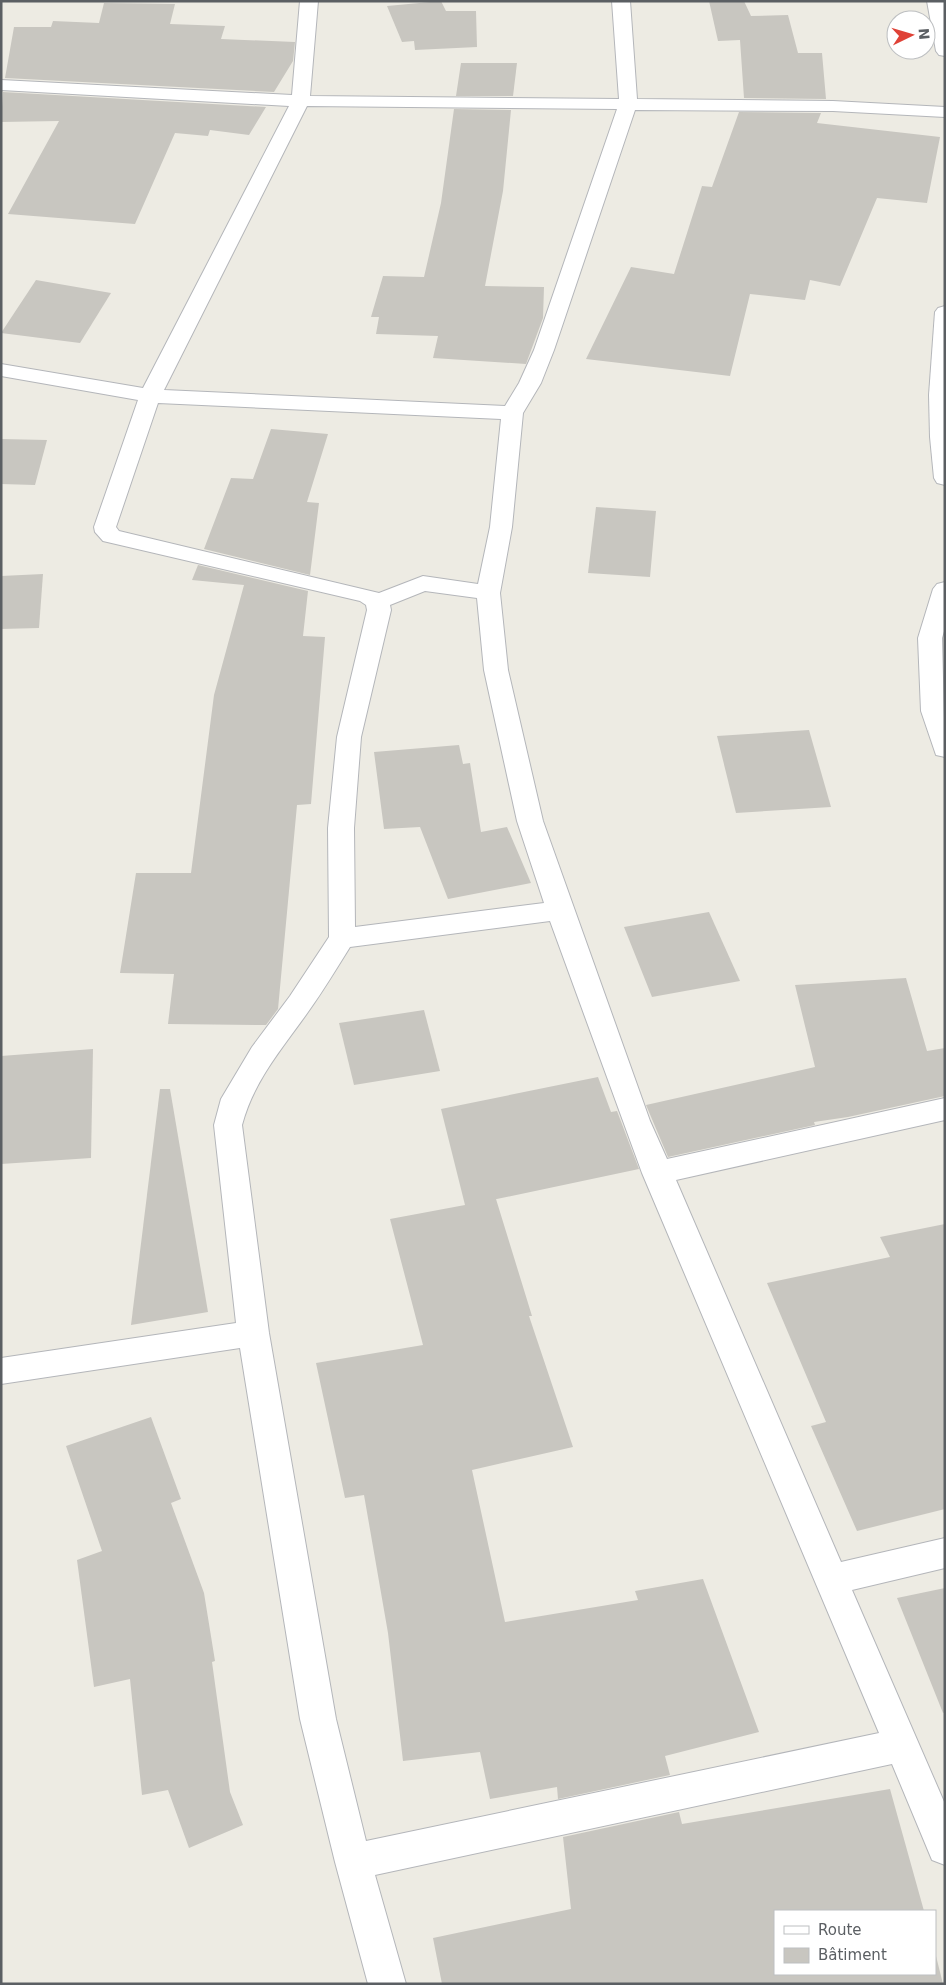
<svg xmlns="http://www.w3.org/2000/svg" width="946" height="1985" font-family="'DejaVu Sans',sans-serif">
<style>
.building{fill:#c8c6c0}
.lines{fill:none;stroke-linecap:round;stroke-linejoin:round}
.minor-casing{stroke:#b4b6ba;stroke-width:2}
.minor{fill:#fff;fill-rule:evenodd}
</style>
<rect width="100%" height="100%" fill="#edebe3"/>
<g class="building">
<path d="M441 1 446 11H476L477 47 415 50 414 41 402 42 387 6Z"/>
<path d="M709 1H744L751 16 788 15 798 53H822L826 99 744 98 740 40 718 41Z"/>
<path d="M104 3 175 4 170 24 225 26 221 39 295 42 293 61 274 92 5 78 14 27H51L53 21 99 23Z"/>
<path d="M461 63H517L513 96H456Z"/>
<path d="M3 92 266 107 249 135 210 130 208 136 175 133 135 224 8 214 59 121 1 122Z"/>
<path d="M454 109 511 110 503 191 485 286 544 287 543 318 526 364 433 358 438 336 376 334 379 317H371L383 276 424 277 441 203Z"/>
<path d="M739 112 821 113 817 123 940 137 927 203 877 198 840 286 810 280 805 300 750 294 730 376 586 359 631 267 674 274 702 186 712 187Z"/>
<path d="M36 280 111 293 80 343 1 333Z"/>
<path d="M271 429 328 434 307 502 319 503 310 575 204 549 231 478 253 479Z"/>
<path d="M1 439 47 440 35 485 1 484Z"/>
<path d="M596 507 656 511 650 577 588 573Z"/>
<path d="M198 565 308 591 303 636 325 637 311 804 297 805 278 1009 266 1025 168 1024 174 974 120 973 136 873H191L214 695 244 585 192 580Z"/>
<path d="M43 574 39 628 1 629V576Z"/>
<path d="M809 730 831 807 736 813 717 736Z"/>
<path d="M459 745 463 764 470 763 481 832 507 827 531 883 448 899 420 827 384 829 374 752Z"/>
<path d="M709 912 740 981 652 997 624 927Z"/>
<path d="M906 978 927 1051 945 1048V1096L848 1117 814 1122 815 1125 668 1157 646 1105 815 1067 795 985Z"/>
<path d="M424 1010 440 1071 354 1085 339 1023Z"/>
<path d="M93 1049 91 1158 1 1164V1056Z"/>
<path d="M598 1077 611 1112 617 1111 639 1169 492 1200 496 1199 532 1316H529L573 1447 472 1470 505 1622 638 1600 635 1591 703 1579 759 1732 665 1756 670 1775 558 1799 557 1787 490 1799 480 1752 403 1761 388 1633 364 1495 345 1498 316 1363 423 1345 390 1219 465 1205 441 1109Z"/>
<path d="M160 1089H170L208 1312 131 1325Z"/>
<path d="M945 1224V1509L857 1531 811 1426 826 1422 767 1283 890 1257 880 1237Z"/>
<path d="M151 1417 181 1499 171 1503 204 1593 215 1661 212 1662 230 1792 243 1825 189 1848 168 1790 142 1795 130 1679 94 1687 77 1560 102 1551 66 1446Z"/>
<path d="M945 1588V1712L943 1713 897 1598Z"/>
<path d="M890 1789 924 1911H775V1974H935V1952L943 1984H442L433 1938 571 1909 563 1837 679 1812 682 1824Z"/>
</g>
<g class="lines">
<g class="minor-casing">
<g id="minor">
<path d="M300 1H318L310 96 619 99 612 1H630L637 99 833 101 945 107V117L833 111 635 110 554 350 541 383 523 413 512 527 500 593 508 670 543 821 650 1121 667 1159 945 1098V1120L676 1180 841 1562 945 1538V1568L852 1590 945 1804V1865L932 1860 892 1764 375 1875 406 1984H368L335 1862 300 1719 240 1348 1 1384V1358L236 1323 214 1125 221 1099 252 1047 290 996 329 937 328 828 337 737 367 610 366 605 360 601 103 541 95 532 94 527 138 400 1 376V364L143 388 289 106 1 90V80L292 95ZM307 106 617 109 534 350 519 383 505 406 164 390ZM158 403 501 419 490 527 478 584 423 576 379 593 119 531 116 527ZM425 591 477 598 484 670 517 821 544 903 355 927 354 828 361 737 391 610 390 605ZM550 921 642 1173 879 1733 366 1841 336 1719 269 1333 242 1125C254 1080 282 1049 308 1012 323 991 337 968 350 947Z"/>
<path d="M927 1H944L945 56 939 55 936 51Z"/>
<path d="M945 306V485L937 483 934 478 930 437 929 395 935 312 938 308Z"/>
<path d="M945 582V628L942 638 945 757 936 755 921 711 918 638 933 589 937 584Z"/>
</g>
</g>
<use href="#minor" class="minor"/>
</g>
<rect width="946" height="1985" fill="none" stroke="#5b5f63" stroke-width="5"/>
<rect x="774" y="1910" width="162" height="65" fill="#ffffff" stroke="#bdbfc1"/>
<rect x="784" y="1926" width="25" height="8" fill="#ffffff" stroke="#bdbfc1"/>
<text x="818" y="1935" font-size="15" fill="#5b5f63">Route</text>
<rect x="784" y="1948" width="25" height="15" fill="#c8c6c0" stroke="#bdbfc1"/>
<text x="818" y="1960" font-size="15" fill="#5b5f63">Bâtiment</text>
<g transform="translate(911 35) rotate(85)"><circle r="24" fill="#ffffff" stroke="#bdbfc1"/>
<path d="M0-4L9 19L0 12L-9 19Z" fill="#df4237"/>
<text y="-8" font-size="14" font-weight="bold" text-anchor="middle" fill="#5b5f63">N</text>
</g>
</svg>
